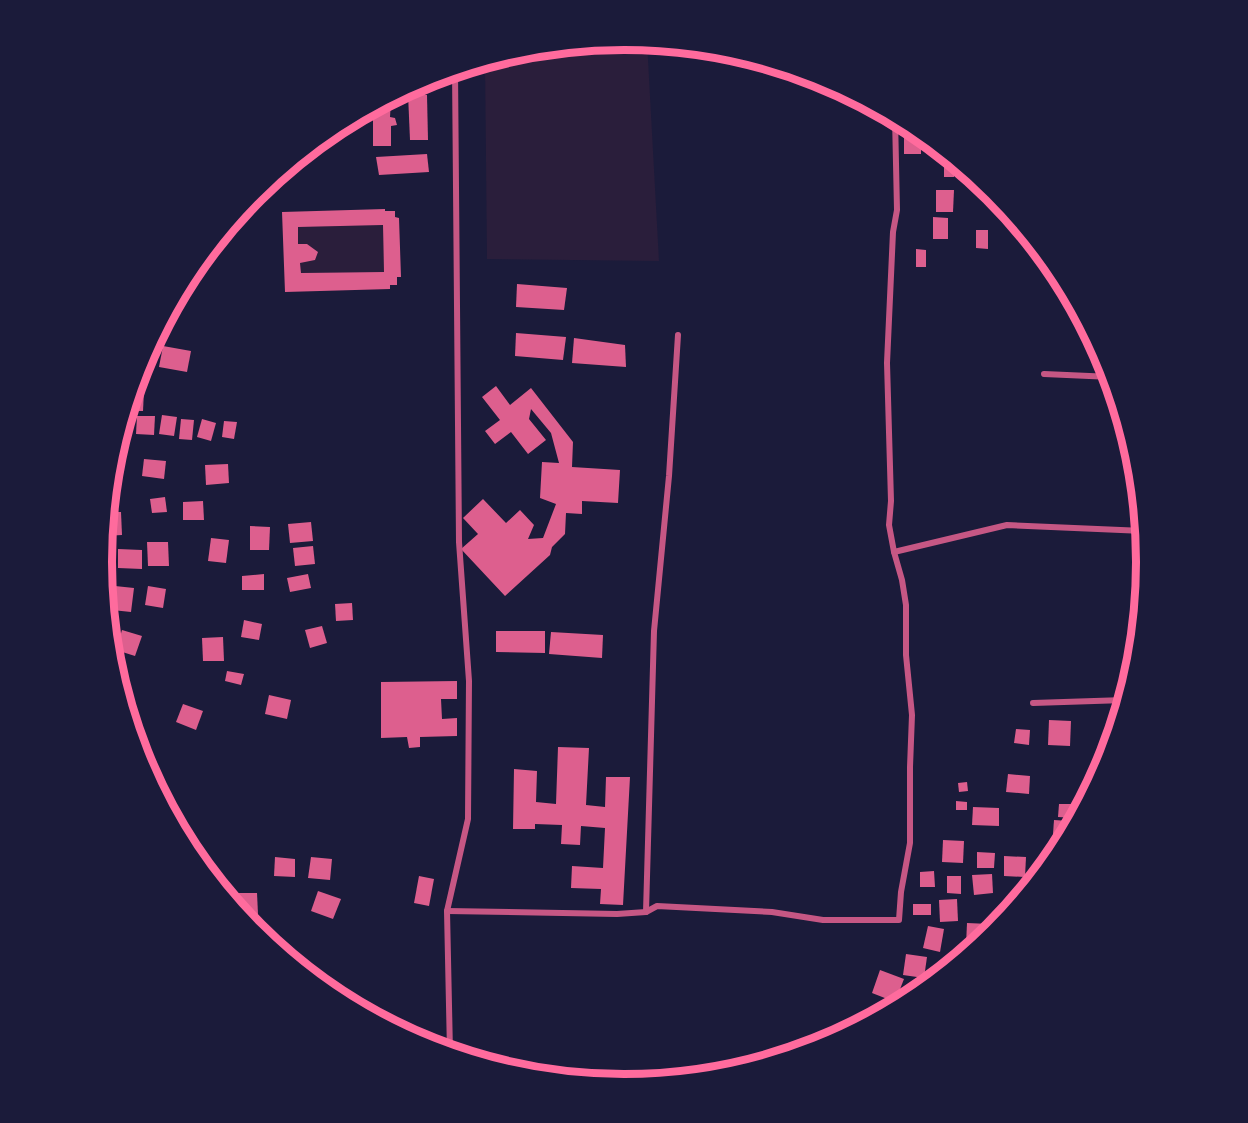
<svg xmlns="http://www.w3.org/2000/svg" width="1248" height="1123" font-family="Helvetica,sans-serif">
<style>
.green{fill:#2a1e3b}
.building{fill:#dd5f8e;fill-rule:evenodd}
.lines{fill:none;stroke-linecap:round;stroke-linejoin:round}
.minor{stroke:#c65784;stroke-width:6}
.rim{fill:none;stroke:#ff6b9d;stroke-width:8}
</style>
<rect width="100%" height="100%" fill="#1b1b3a"/>
<g class="green">
<path d="M624 39 647 41 659 261 487 259 485 60 522 49Z"/>
<path d="M383 225 384 272 301 273 300 263 315 260 318 252 307 244H298V227Z"/>
</g>
<g class="building">
<path d="M396 94 397 100H391L390 117 395 118 397 125 391 126V146H373V106Z"/>
<path d="M408 94 427 95 428 140H410Z"/>
<path d="M904 132 921 133V154H904Z"/>
<path d="M427 154 429 172 379 175 376 157Z"/>
<path d="M944 154 954 160V177H944Z"/>
<path d="M936 190H954L953 212H936Z"/>
<path d="M385 209V211H395V217L399 218 401 277H397V285H390V289L285 292 282 212ZM383 225 384 272 301 273 300 263 315 260 318 252 307 244H298V227Z"/>
<path d="M933 217 948 218V239H933Z"/>
<path d="M976 230H988V249L976 248Z"/>
<path d="M916 249 926 250V267H916Z"/>
<path d="M517 284 567 288 564 310 516 307Z"/>
<path d="M516 333 566 337 563 360 515 356Z"/>
<path d="M574 338 625 345 626 367 572 363Z"/>
<path d="M163 346 191 351 187 372 159 367Z"/>
<path d="M496 386 510 405 531 388 573 442 572 467 620 470 618 503 582 501V514L566 513 565 534 552 547 550 555 505 596 461 549 478 534 463 518 483 499 506 523 520 510 534 525 528 539 543 538 556 504 540 498 542 462 559 463 551 433 531 409 529 419 546 440 528 454 511 432 495 444 485 431 500 420 482 397Z"/>
<path d="M132 391H144L143 411H126Z"/>
<path d="M162 415 177 417 174 436 159 434Z"/>
<path d="M137 416H155L154 435 136 434Z"/>
<path d="M181 419 194 420 192 440 179 439Z"/>
<path d="M202 419 216 423 211 441 197 437Z"/>
<path d="M224 421 237 422 234 439 222 437Z"/>
<path d="M144 459 166 461 164 479 142 476Z"/>
<path d="M228 464 229 483 206 485 205 465Z"/>
<path d="M110 476H114V496H108Z"/>
<path d="M165 497 167 512 152 513 150 499Z"/>
<path d="M203 501 204 520H183V502Z"/>
<path d="M106 512H121L122 535 104 536Z"/>
<path d="M311 522 313 541 290 543 288 524Z"/>
<path d="M250 526 270 527 269 550H250Z"/>
<path d="M211 538 229 540 226 563 208 561Z"/>
<path d="M147 542H168L169 566H148Z"/>
<path d="M313 546 315 564 295 566 293 548Z"/>
<path d="M118 549 142 550V569L118 568Z"/>
<path d="M264 574V590H242V576Z"/>
<path d="M308 574 311 588 290 592 287 578Z"/>
<path d="M115 586 134 588 131 612 112 610Z"/>
<path d="M148 586 166 589 163 608 145 605Z"/>
<path d="M352 603 353 620 336 621 335 604Z"/>
<path d="M244 620 262 624 259 640 241 637Z"/>
<path d="M322 626 327 643 310 648 305 630Z"/>
<path d="M122 630 142 636 135 656 116 650Z"/>
<path d="M496 631H545V653L496 652Z"/>
<path d="M551 632 603 635 602 658 549 654Z"/>
<path d="M223 637 224 661H203L202 638Z"/>
<path d="M227 671 244 674 241 685 225 681Z"/>
<path d="M457 681V699H441L442 719 457 718V736L420 737V747L409 748 407 737 381 738V682Z"/>
<path d="M269 695 291 700 287 719 265 714Z"/>
<path d="M183 704 203 711 196 730 176 722Z"/>
<path d="M1049 720 1071 721 1070 746 1048 745Z"/>
<path d="M1016 729 1030 730 1029 745 1014 743Z"/>
<path d="M558 747 589 748 586 805 605 807 606 777H630L623 905 600 904 601 889 571 888 572 866 603 868 605 828 581 826 580 845 561 844 562 825 535 824V829H513L514 769 537 771 536 802 556 804Z"/>
<path d="M1101 753 1109 754 1100 774Z"/>
<path d="M1008 774 1030 776 1029 794 1006 792Z"/>
<path d="M1087 778 1096 779 1091 790H1087Z"/>
<path d="M967 782 968 791 959 792 958 783Z"/>
<path d="M956 801 967 802V810H956Z"/>
<path d="M1059 804H1075L1074 818 1058 817Z"/>
<path d="M973 807 999 808V826L972 825Z"/>
<path d="M1054 820 1069 821 1067 835 1053 834Z"/>
<path d="M943 840 964 841 963 863 942 862Z"/>
<path d="M1052 840H1065L1057 853H1051Z"/>
<path d="M977 852 995 853 994 868H977Z"/>
<path d="M1004 856 1026 857 1025 877 1004 876Z"/>
<path d="M275 857 295 859V877L274 876Z"/>
<path d="M311 857 332 859 330 880 308 878Z"/>
<path d="M934 871 935 887H920V872Z"/>
<path d="M992 874 993 893 974 895 972 875Z"/>
<path d="M419 876 434 879 429 906 414 903Z"/>
<path d="M947 876H961V894L947 893Z"/>
<path d="M318 891 341 899 333 919 311 911Z"/>
<path d="M238 893H257L258 914 241 915 239 912Z"/>
<path d="M957 899 958 921 940 922 939 900Z"/>
<rect x="913" y="904" width="18" height="11"/>
<path d="M967 923 990 924V934L976 945H966Z"/>
<path d="M928 926 944 929 940 952 923 948Z"/>
<path d="M906 954 927 957 924 978 903 975Z"/>
<path d="M880 970 904 979 895 1002 872 993Z"/>
<path d="M933 970 945 971 932 982Z"/>
<path d="M911 984 923 989 912 997 907 995Z"/>
</g>
<g class="lines">
<g class="minor">
<path d="M1044 374 1112 377"/>
<path d="M894 552 1007 525 1144 531"/>
<path d="M1033 703 1125 700"/>
<path d="M447 911 617 914 646 912 657 906 772 912 823 920H899L901 892 910 843V767L912 715 906 655V605L902 580 894 552 889 525 891 501 887 363 893 232 897 210 895 117"/>
<path d="M646 912 654 631 669 476 678 335"/>
<path d="M450 1052 447 911 468 819 469 681 459 542 455 69"/>
</g>
</g>
<path d="M0 0H1248V1123H0ZM112 562a512 512 0 1 1 1024 0a512 512 0 1 1-1024 0Z" fill="#1b1b3a" fill-rule="evenodd"/>
<path class="rim" d="M112 562a512 512 0 1 1 1024 0a512 512 0 1 1-1024 0Z"/>
</svg>
